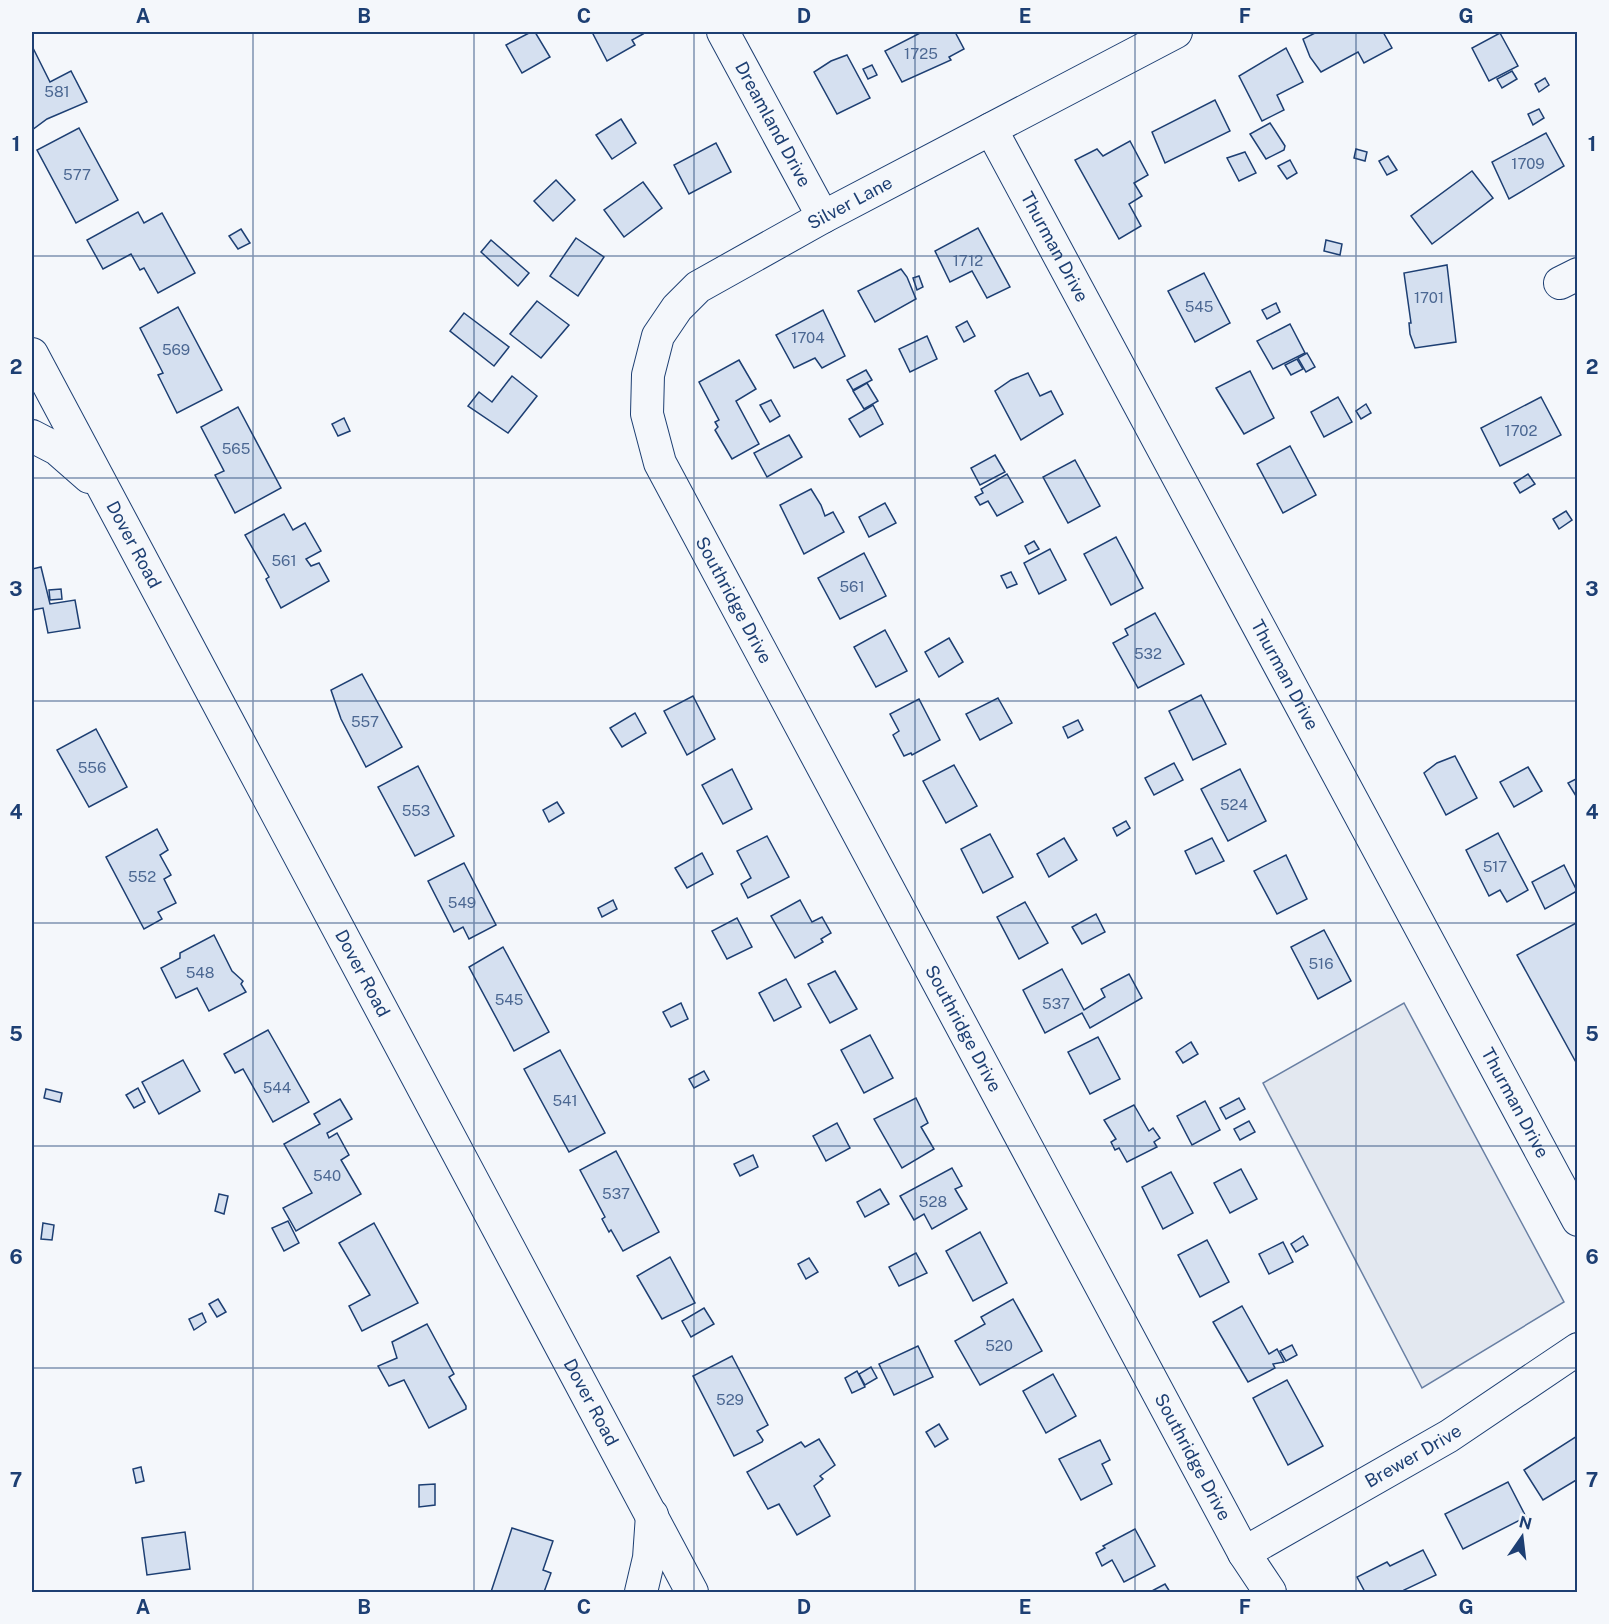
<svg xmlns="http://www.w3.org/2000/svg" width="1609" height="1624" font-family="'Public Sans',sans-serif">
<style>
.parking{fill:#e3e8f0;stroke:#687fa3;stroke-width:1.5}
.building{fill:#d5e0f0;stroke:#1d3f73;stroke-width:1.5}
.lines{fill:none;stroke-linecap:round;stroke-linejoin:round}
.minor-casing{stroke:#1d3f73;stroke-width:34}
.minor{stroke:#f4f7fb;stroke-width:32}
.grid{fill:none;stroke:#1d3f73;stroke-width:1.5;stroke-opacity:0.55}
.labels{text-anchor:middle;stroke-width:4.5;stroke-linejoin:round;paint-order:stroke}
.number-label{font-size:15px;fill:#4b6792}
.street-label{font-size:18px;fill:#1d3f73;stroke:#f4f7fb}
.neatline{fill:none;stroke:#1d3f73;stroke-width:2}
.grid-label{font-size:20px;text-anchor:middle;font-weight:bold;fill:#1d3f73}
</style>
<rect width="100%" height="100%" fill="#f4f7fb"/>
<path class="parking" d="M1404 1003 1564 1302 1422 1388 1263 1083Z"/>
<g class="building">
<path d="M531 32H535L550 57 522 73 506 45Z"/>
<path d="M592 32H641L643 34 632 40 635 45 607 61Z"/>
<path d="M922 32H955L964 49 949 57 951 60 902 82 885 51Z"/>
<path d="M1317 32H1383L1392 48 1364 63 1358 52 1321 72 1310 57 1303 39Z"/>
<path d="M1500 33 1518 66 1489 81 1472 48Z"/>
<path d="M32 46 50 82 71 71 87 102 47 119 32 130Z"/>
<path d="M1286 48 1303 82 1277 95 1284 110 1262 121 1239 76Z"/>
<path d="M847 55 870 98 837 114 814 72 831 61Z"/>
<path d="M872 65 877 75 868 79 863 69Z"/>
<path d="M1512 71 1517 79 1502 88 1497 79Z"/>
<path d="M1545 78 1549 85 1539 92 1535 84Z"/>
<path d="M1215 100 1230 131 1165 163 1152 132Z"/>
<path d="M1539 109 1544 118 1533 125 1528 114Z"/>
<path d="M621 119 636 143 612 159 596 135Z"/>
<path d="M1270 123 1285 146 1284 150 1266 159 1250 134Z"/>
<path d="M79 128 118 200 76 223 37 150Z"/>
<path d="M1546 133 1564 166 1509 199 1492 162Z"/>
<path d="M1130 141 1148 175 1134 183 1142 196 1129 204 1141 226 1119 239 1075 160 1097 149 1103 156Z"/>
<path d="M716 143 731 172 689 194 674 165Z"/>
<path d="M1356 149 1367 152 1365 161 1354 158Z"/>
<path d="M1245 152 1256 173 1239 181 1227 158Z"/>
<path d="M1388 156 1397 170 1387 175 1379 161Z"/>
<path d="M1290 160 1297 173 1287 179 1278 166Z"/>
<path d="M1472 171 1493 198 1432 244 1411 216Z"/>
<path d="M556 180 575 200 553 221 534 201Z"/>
<path d="M643 182 662 208 624 237 604 210Z"/>
<path d="M138 212 144 223 162 213 195 273 158 293 144 268 140 270 131 254 103 269 87 240Z"/>
<path d="M978 228 1010 287 987 298 972 271 950 282 935 251Z"/>
<path d="M241 229 250 243 238 249 229 236Z"/>
<path d="M576 238 604 257 578 296 550 276Z"/>
<path d="M491 240 529 273 518 286 481 252Z"/>
<path d="M1326 240 1342 244 1340 255 1324 251Z"/>
<path d="M1447 265 1456 342 1415 348 1410 334 1409 323H1411L1404 273Z"/>
<path d="M901 269 907 277 916 299 875 322 858 291Z"/>
<path d="M1204 273 1230 323 1195 342 1168 291Z"/>
<path d="M919 276 923 287 917 290 913 278Z"/>
<path d="M537 301 569 325 541 358 510 334Z"/>
<path d="M1276 303 1280 312 1267 319 1262 310Z"/>
<path d="M178 307 222 390 177 413 158 375 163 373 140 328Z"/>
<path d="M823 310 845 356 822 368 815 358 794 368 776 335Z"/>
<path d="M464 313 509 347 494 366 450 331Z"/>
<path d="M967 321 975 336 964 342 956 327Z"/>
<path d="M1290 324 1305 353 1273 369 1257 341Z"/>
<path d="M927 336 937 359 910 372 899 349Z"/>
<path d="M1307 353 1315 367 1306 372 1298 358Z"/>
<path d="M1297 359 1303 369 1291 375 1285 365Z"/>
<path d="M739 360 756 389 736 401 759 444 732 459 715 430 718 427 715 422 719 420 699 382Z"/>
<path d="M866 370 872 380 853 390 847 380Z"/>
<path d="M1250 371 1274 418 1244 434 1216 388Z"/>
<path d="M1028 373 1040 396 1051 391 1063 414 1021 440 995 391 1011 380Z"/>
<path d="M512 376 537 396 508 433 468 406 479 392 492 402Z"/>
<path d="M867 383 878 401 864 409 853 391Z"/>
<path d="M1338 397 1352 422 1324 437 1311 412Z"/>
<path d="M1541 397 1561 435 1500 466 1481 428Z"/>
<path d="M771 400 780 416 770 422 760 405Z"/>
<path d="M1366 404 1371 413 1361 419 1356 411Z"/>
<path d="M873 405 883 424 860 437 849 419Z"/>
<path d="M238 407 281 488 235 513 215 475 224 471 201 427Z"/>
<path d="M344 418 350 431 338 436 332 424Z"/>
<path d="M789 435 802 457 767 477 754 453Z"/>
<path d="M1290 446 1316 495 1283 513 1257 464Z"/>
<path d="M995 455 1005 472 980 485 971 468Z"/>
<path d="M1075 460 1100 506 1068 523 1043 477Z"/>
<path d="M1007 474 1023 502 997 516 988 501 980 505 975 497 983 493 981 489Z"/>
<path d="M1528 474 1535 484 1520 493 1514 483Z"/>
<path d="M811 489 821 505 825 516 833 512 844 532 804 554 780 505Z"/>
<path d="M885 503 896 523 869 537 859 517Z"/>
<path d="M1566 511 1572 520 1559 529 1553 519Z"/>
<path d="M284 514 293 530 305 523 321 551 306 559 311 566 319 563 329 581 281 608 266 579 269 577 245 535Z"/>
<path d="M1116 537 1143 588 1111 605 1084 554Z"/>
<path d="M1034 541 1039 549 1029 554 1025 546Z"/>
<path d="M1050 549 1066 580 1039 594 1024 563Z"/>
<path d="M864 553 886 596 840 619 818 578Z"/>
<path d="M41 567 50 604 75 600 80 628 48 633 43 608 32 610V569Z"/>
<path d="M1011 572 1017 584 1007 588 1001 576Z"/>
<path d="M61 589 62 599 50 600 49 590Z"/>
<path d="M1155 613 1184 664 1138 688 1113 643 1128 635 1125 629Z"/>
<path d="M885 630 907 671 876 687 854 647Z"/>
<path d="M949 638 963 662 939 677 925 652Z"/>
<path d="M362 674 402 747 366 767 341 719 331 690Z"/>
<path d="M1201 695 1226 744 1193 760 1169 711Z"/>
<path d="M693 696 715 739 687 755 664 711Z"/>
<path d="M998 698 1012 723 980 740 966 714Z"/>
<path d="M919 699 940 740 912 755 911 753 904 756 893 735 899 731 890 714Z"/>
<path d="M635 713 646 733 622 747 610 728Z"/>
<path d="M1078 720 1083 730 1068 738 1063 727Z"/>
<path d="M96 729 127 787 89 807 57 750Z"/>
<path d="M1455 756 1477 798 1446 815 1424 773 1437 763Z"/>
<path d="M1174 763 1183 780 1154 795 1145 778Z"/>
<path d="M954 765 977 806 946 823 923 781Z"/>
<path d="M418 766 454 836 415 856 378 787Z"/>
<path d="M1528 767 1542 791 1514 807 1500 782Z"/>
<path d="M732 769 752 809 723 824 702 785Z"/>
<path d="M1240 769 1266 821 1228 841 1201 789Z"/>
<path d="M1578 778V795L1576 796 1568 783Z"/>
<path d="M557 802 564 813 549 822 543 810Z"/>
<path d="M1126 821 1130 828 1117 836 1113 828Z"/>
<path d="M157 829 168 850 160 855 171 875 164 879 176 903 158 912 162 919 144 929 106 857Z"/>
<path d="M1498 833 1528 890 1507 902 1500 890 1489 896 1466 850Z"/>
<path d="M990 834 1013 877 983 893 961 849Z"/>
<path d="M767 836 789 877 748 898 741 884 751 878 737 851Z"/>
<path d="M1064 838 1077 860 1049 877 1037 854Z"/>
<path d="M1212 838 1224 861 1196 874 1185 851Z"/>
<path d="M702 853 713 874 687 888 675 868Z"/>
<path d="M1286 855 1307 899 1277 914 1254 871Z"/>
<path d="M464 863 496 925 469 939 463 927 454 932 428 881Z"/>
<path d="M1564 865 1577 891 1545 909 1532 882Z"/>
<path d="M613 900 617 909 602 917 598 908Z"/>
<path d="M800 900 812 922 822 917 831 933 821 939 823 942 795 958 771 916Z"/>
<path d="M1025 902 1048 943 1019 959 997 917Z"/>
<path d="M1096 914 1105 932 1082 944 1072 927Z"/>
<path d="M737 918 752 947 727 959 712 931Z"/>
<path d="M1578 922V1066L1517 955Z"/>
<path d="M1324 930 1351 981 1318 999 1291 947Z"/>
<path d="M214 935 232 971 243 981 241 984 246 992 209 1011 197 988 176 998 161 968 180 958V953Z"/>
<path d="M503 947 549 1032 514 1051 469 967Z"/>
<path d="M1062 969 1084 1010 1105 997 1101 989 1129 974 1142 998 1090 1028 1082 1013 1045 1033 1023 990Z"/>
<path d="M835 971 857 1009 830 1023 808 984Z"/>
<path d="M786 979 801 1007 774 1021 759 993Z"/>
<path d="M681 1003 688 1019 671 1027 663 1012Z"/>
<path d="M268 1030 309 1102 273 1122 243 1069 235 1073 224 1054Z"/>
<path d="M870 1035 893 1078 864 1093 841 1050Z"/>
<path d="M1098 1037 1120 1079 1090 1094 1068 1052Z"/>
<path d="M1191 1042 1198 1054 1183 1063 1176 1052Z"/>
<path d="M560 1050 605 1133 569 1152 524 1069Z"/>
<path d="M183 1060 200 1091 159 1114 142 1082Z"/>
<path d="M704 1071 709 1080 694 1088 689 1079Z"/>
<path d="M138 1088 145 1102 134 1108 126 1095Z"/>
<path d="M46 1089 62 1093 60 1102 44 1098Z"/>
<path d="M916 1098 928 1123 921 1127 934 1149 902 1168 874 1119Z"/>
<path d="M1239 1098 1245 1109 1226 1119 1220 1108Z"/>
<path d="M340 1099 352 1119 327 1133 329 1138 337 1133 349 1155 341 1160 361 1194 296 1231 283 1208 312 1193 284 1144 320 1124 314 1114Z"/>
<path d="M1205 1101 1220 1130 1192 1145 1177 1116Z"/>
<path d="M1134 1105 1149 1131 1153 1128 1160 1138 1154 1142 1157 1147 1127 1162 1119 1148 1115 1150 1111 1142 1116 1139 1104 1120Z"/>
<path d="M1249 1121 1255 1132 1240 1140 1234 1129Z"/>
<path d="M837 1123 850 1148 826 1161 813 1136Z"/>
<path d="M616 1151 659 1232 623 1251 611 1230 609 1232 602 1219 605 1217 580 1170Z"/>
<path d="M753 1155 758 1167 740 1176 734 1164Z"/>
<path d="M952 1168 962 1186 955 1189 967 1209 932 1229 924 1214 914 1220 900 1196Z"/>
<path d="M1241 1169 1257 1199 1230 1213 1214 1183Z"/>
<path d="M1171 1172 1193 1213 1163 1229 1142 1187Z"/>
<path d="M880 1189 889 1204 865 1217 857 1202Z"/>
<path d="M219 1194 228 1196 224 1214 215 1211Z"/>
<path d="M288 1221 299 1243 284 1251 272 1228Z"/>
<path d="M43 1223 54 1225 52 1240 41 1239Z"/>
<path d="M374 1223 418 1303 362 1331 349 1306 370 1295 339 1243Z"/>
<path d="M980 1232 1007 1283 973 1301 946 1251Z"/>
<path d="M1303 1236 1308 1245 1296 1252 1291 1244Z"/>
<path d="M1207 1240 1229 1282 1200 1297 1178 1255Z"/>
<path d="M1283 1242 1293 1262 1269 1274 1259 1254Z"/>
<path d="M916 1253 927 1273 899 1286 889 1267Z"/>
<path d="M670 1257 695 1303 662 1319 637 1276Z"/>
<path d="M809 1258 818 1272 806 1279 798 1264Z"/>
<path d="M218 1299 226 1312 217 1317 209 1304Z"/>
<path d="M1013 1299 1042 1351 980 1385 955 1341 985 1324 981 1317Z"/>
<path d="M1242 1306 1269 1354 1277 1349 1284 1362 1273 1364 1275 1368 1248 1382 1213 1322Z"/>
<path d="M704 1308 714 1324 691 1337 682 1321Z"/>
<path d="M202 1313 206 1322 194 1330 189 1319Z"/>
<path d="M427 1324 454 1374 449 1377 466 1406V1409L429 1428 404 1380 389 1386 378 1366 397 1358 392 1342Z"/>
<path d="M1292 1345 1297 1355 1286 1361 1280 1351Z"/>
<path d="M918 1346 933 1377 894 1395 879 1364Z"/>
<path d="M732 1356 768 1425 757 1431 763 1440 762 1442 734 1456 693 1376Z"/>
<path d="M871 1367 877 1378 865 1385 859 1374Z"/>
<path d="M857 1371 865 1387 852 1393 845 1378Z"/>
<path d="M1053 1374 1076 1416 1046 1433 1023 1391Z"/>
<path d="M1287 1380 1323 1446 1288 1465 1253 1398Z"/>
<path d="M939 1424 948 1439 935 1447 926 1432Z"/>
<path d="M1577 1436 1578 1479 1543 1500 1524 1470Z"/>
<path d="M819 1439 835 1465 820 1476 823 1479 814 1486 830 1516 797 1535 779 1504 768 1509 747 1472 801 1442 805 1447Z"/>
<path d="M1100 1440 1110 1460 1102 1464 1112 1484 1081 1500 1059 1459Z"/>
<path d="M141 1467 144 1481 136 1483 133 1469Z"/>
<path d="M1508 1482 1526 1517 1463 1549 1445 1514Z"/>
<path d="M435 1484V1505L419 1507V1485Z"/>
<path d="M512 1528 553 1541 543 1570 551 1573 544 1592H491Z"/>
<path d="M1135 1529 1155 1566 1124 1582 1112 1560 1102 1566 1096 1553 1105 1548 1103 1546Z"/>
<path d="M185 1532 190 1569 147 1575 142 1538Z"/>
<path d="M1423 1550 1436 1575 1404 1590 1405 1592H1365L1357 1577 1387 1562 1390 1566Z"/>
<path d="M1165 1584 1170 1592H1150Z"/>
</g>
<g class="lines">
<g class="minor-casing">
<g id="minor">
<path id="s1" d="M723 32 823 217"/>
<path id="s2" d="M1176 32 823 217 698 287 677 308 658 336 648 375 647 414 660 463 1244 1553 1270 1592"/>
<path id="s3" d="M991 129 1578 1220"/>
<path d="M1560 283 1578 274"/>
<path id="s4" d="M32 354 692 1592"/>
<path d="M32 436 57 449 89 477"/>
<path id="s5" d="M1244 1553 1449 1436 1578 1349"/>
<path d="M641 1592 649 1558 652 1515"/>
</g>
</g>
<use href="#minor" class="minor"/>
</g>
<path class="grid" d="M253 32V1592M474 32V1592M694 32V1592M915 32V1592M1135 32V1592M1356 32V1592M32 256H1578M32 478H1578M32 701H1578M32 923H1578M32 1146H1578M32 1368H1578"/>
<g class="labels">
<g class="number-label">
<text x="921" y="59">1725</text>
<text x="57" y="97">581</text>
<text x="1528" y="169">1709</text>
<text x="77" y="180">577</text>
<text x="968" y="266">1712</text>
<text x="1429" y="303">1701</text>
<text x="1199" y="312">545</text>
<text x="808" y="343">1704</text>
<text x="176" y="355">569</text>
<text x="1521" y="436">1702</text>
<text x="236" y="454">565</text>
<text x="284" y="566">561</text>
<text x="852" y="592">561</text>
<text x="1148" y="659">532</text>
<text x="365" y="727">557</text>
<text x="92" y="773">556</text>
<text x="1234" y="810">524</text>
<text x="416" y="816">553</text>
<text x="1495" y="872">517</text>
<text x="142" y="882">552</text>
<text x="462" y="908">549</text>
<text x="1321" y="969">516</text>
<text x="200" y="978">548</text>
<text x="509" y="1005">545</text>
<text x="1056" y="1009">537</text>
<text x="277" y="1093">544</text>
<text x="565" y="1106">541</text>
<text x="327" y="1181">540</text>
<text x="616" y="1199">537</text>
<text x="933" y="1207">528</text>
<text x="999" y="1351">520</text>
<text x="730" y="1405">529</text>
</g>
<g class="street-label">
<text dy="6" stroke="none"><textPath href="#s1" startOffset="105">Dreamland Drive</textPath></text>
<text transform="translate(850 203) rotate(-28)" y="6">Silver Lane</text>
<text dy="6" stroke="none"><textPath href="#s3" startOffset="134">Thurman Drive</textPath></text>
<text dy="6" stroke="none"><textPath href="#s4" startOffset="216">Dover Road</textPath></text>
<text dy="6" stroke="none"><textPath href="#s2" startOffset="891">Southridge Drive</textPath></text>
<text dy="6" stroke="none"><textPath href="#s3" startOffset="620">Thurman Drive</textPath></text>
<text dy="6" stroke="none"><textPath href="#s4" startOffset="702">Dover Road</textPath></text>
<text dy="6" stroke="none"><textPath href="#s2" startOffset="1377">Southridge Drive</textPath></text>
<text dy="6" stroke="none"><textPath href="#s3" startOffset="1106">Thurman Drive</textPath></text>
<text dy="6" stroke="none"><textPath href="#s4" startOffset="1188">Dover Road</textPath></text>
<text dy="6" stroke="none"><textPath href="#s5" startOffset="195">Brewer Drive</textPath></text>
<text dy="6" stroke="none"><textPath href="#s2" startOffset="1863">Southridge Drive</textPath></text>
</g>
</g>
<rect width="1609" height="1624" fill="none" stroke="#f4f7fb" stroke-width="66"/>
<g transform="translate(1522 1537) rotate(14)" stroke="#f4f7fb" stroke-width="4.5" paint-order="stroke">
<path d="M0-4.5L10 22L0 15L-10 22Z" fill="#1d3f73"/>
<text y="-9" font-size="16" font-weight="bold" text-anchor="middle" fill="#1d3f73">N</text>
</g>
<rect x="33" y="33" width="1543" height="1558" class="neatline"/>
<g class="grid-label">
<text x="143" y="23">A</text>
<text x="364" y="23">B</text>
<text x="584" y="23">C</text>
<text x="804" y="23">D</text>
<text x="1025" y="23">E</text>
<text x="1245" y="23">F</text>
<text x="1466" y="23">G</text>
<text x="16" y="151">1</text>
<text x="1592" y="151">1</text>
<text x="16" y="374">2</text>
<text x="1592" y="374">2</text>
<text x="16" y="596">3</text>
<text x="1592" y="596">3</text>
<text x="16" y="819">4</text>
<text x="1592" y="819">4</text>
<text x="16" y="1041">5</text>
<text x="1592" y="1041">5</text>
<text x="16" y="1264">6</text>
<text x="1592" y="1264">6</text>
<text x="16" y="1487">7</text>
<text x="1592" y="1487">7</text>
<text x="143" y="1614">A</text>
<text x="364" y="1614">B</text>
<text x="584" y="1614">C</text>
<text x="804" y="1614">D</text>
<text x="1025" y="1614">E</text>
<text x="1245" y="1614">F</text>
<text x="1466" y="1614">G</text>
</g>
</svg>
